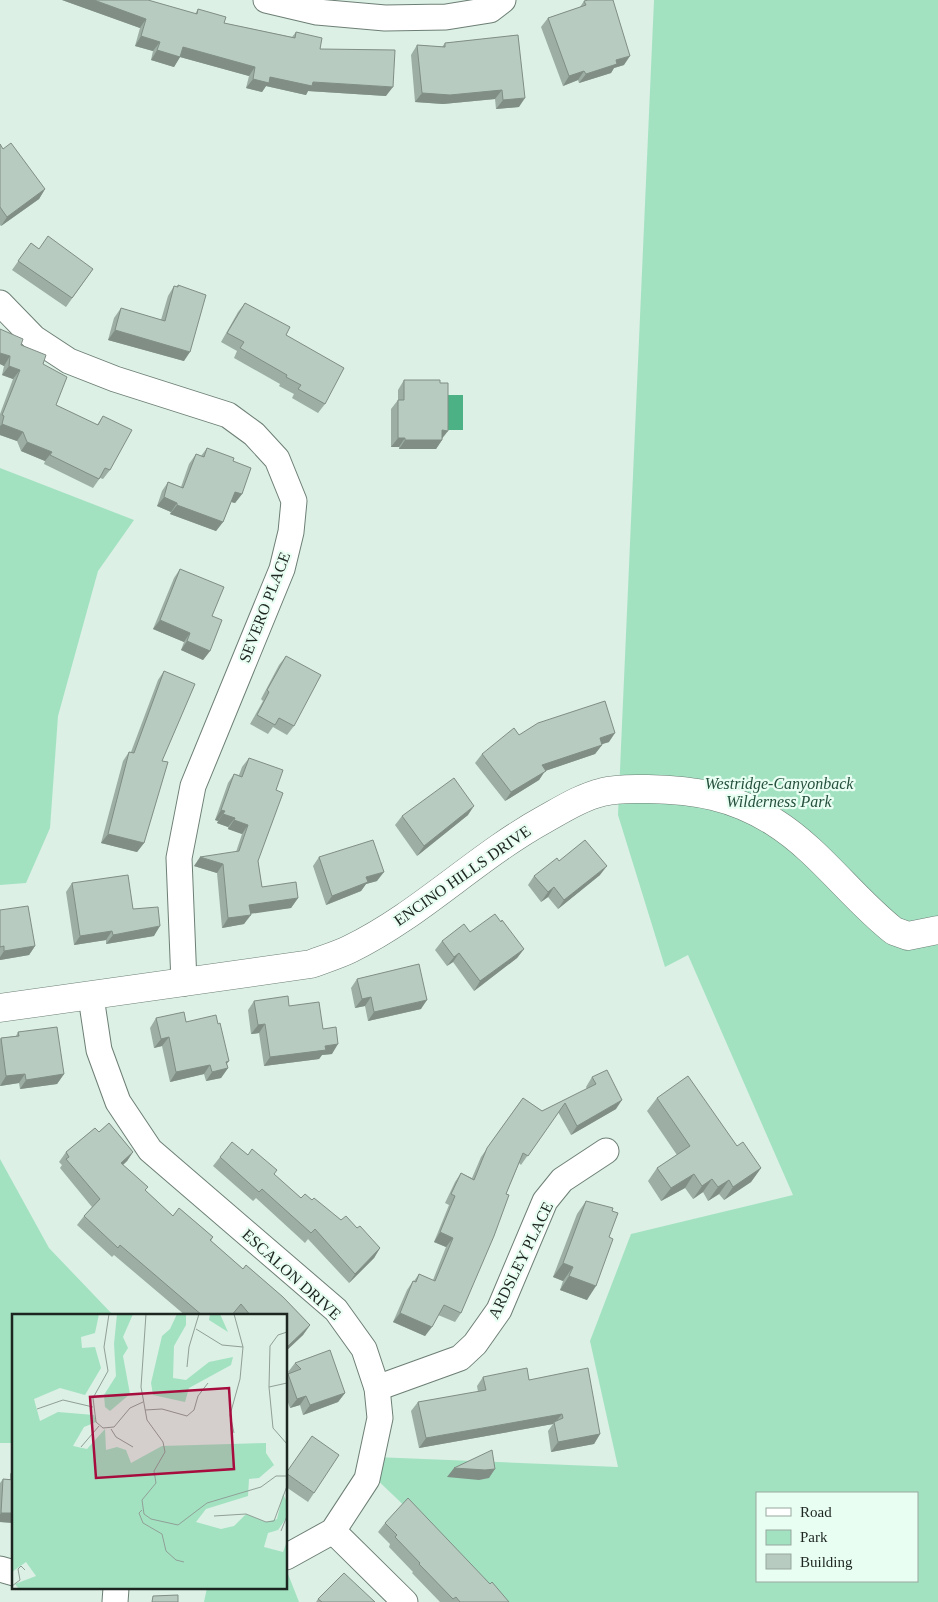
<svg xmlns="http://www.w3.org/2000/svg" width="938" height="1602" font-family="'Times New Roman',serif">
<style>
.green{fill:#a2e2c1;fill-rule:evenodd}
.water{fill:#4cb285}
.lines{fill:none;stroke-linecap:round;stroke-linejoin:round}
.street-casing{stroke:#6d7f75;stroke-width:27}
.secondary-casing{stroke:#6d7f75;stroke-width:29}
.street{stroke:#fff;stroke-width:25}
.secondary{stroke:#fff;stroke-width:28}
.wall{fill:#9dafa5}
.shaded-wall{fill:#808e86}
.building{fill:#b7cbc0;stroke:#808e86}
.labels{text-anchor:middle;stroke-width:4.5;stroke-linejoin:round;paint-order:stroke}
.street-label{font-size:16px;fill:#1d2521;stroke:#e9fef3}
.park-label{font-size:16px;font-style:italic;fill:#25503c;stroke:#e9fef3}
.inset-road{fill:none;stroke:#909f97;stroke-width:1}
.view{fill:#a60d3e;fill-opacity:0.15;stroke:#a60d3e;stroke-width:2.5}
.inset-edge{fill:none;stroke:#1d2521;stroke-width:2.5}
</style>
<rect width="100%" height="100%" fill="#dcf0e5"/>
<g class="green">
<path d="M654 0H938V1602H505L370 1473 375 1457 618 1467 590 1341 631 1234 793 1195 688 955 665 967 618 815ZM757 1493H917V1581H757Z"/>
<path d="M0 468 134 520 98 571 58 716 50 828 26 883 0 885Z"/>
<path d="M0 1159 49 1248 114 1316H14V1443H0Z"/>
<path d="M286 1569 299 1602H204L207 1588H286Z"/>
</g>
<path class="water" d="M446 395H463V430H447Z"/>
<g class="lines">
<g class="street-casing">
<g id="street">
<path d="M266 0 317 12 385 18 446 17 490 10 503 0"/>
<path d="M0 303 34 338 69 361 115 379 228 415 254 434 277 459 294 501 291 532 282 569 193 786 179 858 184 983"/>
<path d="M91 997 99 1050 118 1102 150 1150 336 1310 364 1349 377 1388 380 1418 367 1479 333 1531 286 1557"/>
<path d="M377 1388 460 1358 475 1344 499 1310 545 1201 562 1180 606 1151"/>
<path d="M333 1531 405 1602"/>
<path d="M0 1569 14 1573"/>
<path d="M115 1602 116 1588"/>
</g>
</g>
<g class="secondary-casing">
<path id="secondary" d="M0 1008 311 964C324 959 338 955 350 949 420 915 476 857 545 819 563 809 582 797 603 792 617 788 633 789 648 789 695 790 733 796 774 822 820 851 851 897 894 931L908 936 938 930"/>
</g>
<use href="#street" class="street"/>
<use href="#secondary" class="secondary"/>
</g>
<g class="wall">
<path d="M62 0 195 14 198 9 224 23 292 37 296 32 386 96 308 91 306 95 266 86 262 92 246 88 249 76 180 57 174 67 151 60 153 51 135 46 140 28Z"/>
<path d="M584 1 624 65 614 68 611 73 579 83 578 80 563 86 541 27 548 18 580 7Z"/>
<path d="M518 35 519 107 496 109 495 99 443 104 415 102 411 55 417 45 442 47 445 43Z"/>
<path d="M0 144 3 149 45 189 39 199 1 226 0 225Z"/>
<path d="M31 243 39 249 93 269 66 307 12 270Z"/>
<path d="M178 285 184 361 108 340 114 318 121 308 161 320 168 296 174 286 177 287Z"/>
<path d="M245 303 286 335 325 404 318 413 292 398 294 394 279 386 280 384 234 358 237 351 221 342 238 312Z"/>
<path d="M21 345 43 364 56 405 97 425 103 416 110 470 103 479 100 478 93 488 44 464 45 461 21 451 17 441 0 435V414L13 379 2 375 4 366 0 364Z"/>
<path d="M404 380 442 438V440L436 449H399V447H391V409L398 400V390Z"/>
<path d="M207 448 233 461 242 494 235 503 231 502 223 522 216 531 170 514 171 512 157 506 162 491 168 482 181 487 189 464 196 454 201 456Z"/>
<path d="M180 569 212 616 210 651 203 660 181 650 184 642 153 629 174 578Z"/>
<path d="M286 656 294 726 287 735 273 727 268 734 250 724 263 701 261 699 279 665Z"/>
<path d="M164 671 144 843 137 852 101 843 123 761 129 752H131L158 680Z"/>
<path d="M519 735 609 742 602 744V745L595 754 545 771 539 780 505 801 475 763 482 754Z"/>
<path d="M249 758 276 790 258 861 262 887 298 898 291 908 250 913 244 924 222 928 217 873 194 866 236 852 242 834 228 829V827L217 823 218 821 215 820 228 783 234 774 239 775 242 767Z"/>
<path d="M468 815 417 856 395 825 402 816Z"/>
<path d="M319 857 377 881 366 884 361 891 326 905 313 866Z"/>
<path d="M559 861 600 875 558 909 548 897 541 902 528 885 534 876Z"/>
<path d="M72 883 154 936 106 944V940L74 945 66 892Z"/>
<path d="M0 910 35 946 29 955 0 960Z"/>
<path d="M501 922 524 949 517 958 474 991 453 962 447 966 435 950 442 941 470 932Z"/>
<path d="M357 979 421 1009 368 1021 365 1006 355 1008 351 988Z"/>
<path d="M254 1001 289 1006 323 1029 332 1054 322 1055 319 1059 264 1066 259 1033 251 1034 248 1010Z"/>
<path d="M156 1018 186 1022 227 1064 228 1068 221 1078 206 1081 204 1074 170 1082 162 1046 154 1048 150 1028Z"/>
<path d="M18 1032 64 1074 57 1084 20 1089 19 1083 0 1086V1039L1 1038 16 1036Z"/>
<path d="M592 1077 616 1109 571 1135 558 1112 521 1165 519 1163 506 1194 461 1313 455 1322 438 1315 425 1336 393 1322 407 1290 413 1281H414L419 1274 433 1280 446 1247 434 1242 449 1205 445 1203 455 1182 461 1173 472 1178 481 1157 523 1098 542 1111 587 1089 586 1087Z"/>
<path d="M657 1098 737 1146 761 1168 751 1182 724 1200 719 1194 708 1201 703 1192 693 1199 685 1188 661 1201 648 1181 657 1168 677 1155 647 1111Z"/>
<path d="M109 1123 133 1152 127 1161 123 1165 148 1187 145 1190 173 1216 179 1208 213 1237 211 1241 243 1269 246 1265 283 1297 310 1325 303 1335 286 1351V1316H236L234 1313 232 1316H186L114 1255 112 1257 77 1225 84 1216 92 1207 60 1168 62 1165 59 1162 66 1152 95 1128 99 1132Z"/>
<path d="M248 1155 274 1175 301 1198 312 1200 341 1220 357 1228 380 1248 374 1258 349 1283 308 1239 305 1243 256 1198 253 1201 213 1166 220 1157Z"/>
<path d="M586 1201 612 1211 587 1300 560 1290 563 1281 553 1277 577 1214Z"/>
<path d="M295 1363 345 1393 338 1402 303 1415 300 1405 290 1408 286 1397V1376L289 1373 288 1372Z"/>
<path d="M483 1377 529 1380 600 1434 594 1444 551 1452 548 1431 553 1424 419 1448 411 1411 418 1402 478 1392 477 1386Z"/>
<path d="M14 1468V1523L0 1522V1483L3 1479 10 1480V1474Z"/>
<path d="M286 1473 314 1493 308 1502 286 1487Z"/>
<path d="M385 1523 490 1584 509 1602H440L412 1573 413 1572 389 1547 390 1544 378 1532Z"/>
<path d="M318 1599 375 1602H316Z"/>
</g>
<g class="shaded-wall">
<path d="M62 0H94L146 19 140 28Z"/>
<path d="M141 36 160 42 153 51 135 46Z"/>
<path d="M183 47 255 67 249 76 180 57 174 67 151 60 157 50Z"/>
<path d="M630 56 624 65 614 68 611 73 579 83 586 74 616 60Z"/>
<path d="M584 71 578 80 563 86 569 76Z"/>
<path d="M270 77 313 82 393 87 386 96 308 91 306 95 266 86 262 92 246 88 253 79Z"/>
<path d="M502 90 495 99 443 104 415 102 422 93Z"/>
<path d="M525 98 519 107 496 109 503 100Z"/>
<path d="M45 189 39 199 1 226 7 217Z"/>
<path d="M115 330 190 352 184 361 108 340Z"/>
<path d="M0 353 10 356 4 366 0 364Z"/>
<path d="M9 366 20 370 13 379 2 375Z"/>
<path d="M2 424 23 432 17 441 0 435V426Z"/>
<path d="M442 430 448 431 441 440Z"/>
<path d="M398 438H405L399 447H391Z"/>
<path d="M405 440H442L436 449H399Z"/>
<path d="M27 442 52 452 45 461 21 451Z"/>
<path d="M235 492 242 494 235 503 228 501Z"/>
<path d="M164 497 177 503 171 512 157 506Z"/>
<path d="M177 505 223 522 216 531 170 514Z"/>
<path d="M160 620 190 633 184 642 153 629Z"/>
<path d="M187 641 210 651 203 660 181 650Z"/>
<path d="M615 733 609 742 593 747 600 738Z"/>
<path d="M602 745 595 754 545 771 539 780 505 801 511 792 542 765Z"/>
<path d="M474 806 468 815 417 856 424 846Z"/>
<path d="M221 810 225 811 218 821 215 820Z"/>
<path d="M223 814 235 818 228 827 217 823Z"/>
<path d="M234 820 248 825 242 834 228 829Z"/>
<path d="M108 834 144 843 137 852 101 843Z"/>
<path d="M200 857 223 864 217 873 194 866Z"/>
<path d="M607 866 600 875 558 909 564 900Z"/>
<path d="M384 872 377 881 366 884 361 891 326 905 332 896 366 877Z"/>
<path d="M554 887 548 897 541 902 548 892Z"/>
<path d="M298 898 291 908 243 915 249 905Z"/>
<path d="M251 915 244 924 222 928 228 918Z"/>
<path d="M160 926 154 936 106 944 113 935Z"/>
<path d="M112 931 106 940 74 945 80 936Z"/>
<path d="M35 946 29 955 0 960V957L4 951Z"/>
<path d="M524 949 517 958 474 991 480 981Z"/>
<path d="M459 953 453 962 447 966 454 957Z"/>
<path d="M371 997 365 1006 355 1008 362 999Z"/>
<path d="M427 1000 421 1009 368 1021 374 1012Z"/>
<path d="M265 1024 259 1033 251 1034 258 1025Z"/>
<path d="M169 1037 162 1046 154 1048 161 1039Z"/>
<path d="M338 1044 332 1054 322 1055 319 1059 264 1066 270 1057 325 1046Z"/>
<path d="M229 1061 223 1069 228 1068 221 1078 206 1081 212 1072 226 1062Z"/>
<path d="M210 1065 204 1074 170 1082 176 1072Z"/>
<path d="M25 1074 19 1083 0 1086 6 1076Z"/>
<path d="M64 1074 57 1084 20 1089 26 1080Z"/>
<path d="M622 1100 616 1109 571 1135 577 1126Z"/>
<path d="M133 1152 127 1161 115 1172 121 1163Z"/>
<path d="M761 1168 751 1182 724 1200 733 1187Z"/>
<path d="M694 1174 685 1188 661 1201 671 1188Z"/>
<path d="M712 1179 703 1192 693 1199 702 1186Z"/>
<path d="M729 1180 719 1194 708 1201 718 1187Z"/>
<path d="M440 1232 453 1238 446 1247 434 1242Z"/>
<path d="M380 1248 374 1258 349 1283 355 1274Z"/>
<path d="M563 1263 573 1267 563 1281 553 1277Z"/>
<path d="M569 1276 596 1286 587 1300 560 1290Z"/>
<path d="M400 1313 432 1327 425 1336 393 1322Z"/>
<path d="M310 1325 303 1335 286 1351V1348Z"/>
<path d="M345 1393 338 1402 303 1415 310 1405Z"/>
<path d="M306 1396 300 1405 290 1408 297 1399Z"/>
<path d="M562 1414 555 1423 554 1422 553 1424 419 1448 426 1438Z"/>
<path d="M600 1434 594 1444 551 1452 558 1442Z"/>
<path d="M454 1468 495 1469 489 1478 479 1480 447 1477Z"/>
<path d="M1 1513H14V1523L0 1522V1514Z"/>
</g>
<g class="building">
<path d="M94 0H148L197 14 198 9 226 17 224 23 295 38 296 32 322 38 320 49 395 50 393 87 313 82 312 86 270 77 269 83 253 79 255 67 183 47 180 57 157 50 160 42 141 36 146 19Z"/>
<path d="M588 0H613L630 56 616 60 617 64 586 74 584 71 569 76 548 18 586 5 584 1Z"/>
<path d="M518 35 525 98 503 100 502 90 450 95 422 93 417 45 445 47V43Z"/>
<path d="M11 143 45 189 7 217 0 207V144L3 149Z"/>
<path d="M48 236 93 269 72 298 18 261 31 243 39 249Z"/>
<path d="M178 285 206 295 190 352 115 330 121 308 165 321 174 286 178 287Z"/>
<path d="M245 303 290 327 286 335 344 368 325 404 298 389 301 385 286 377 287 375 240 348 244 342 227 333Z"/>
<path d="M0 329 23 339 21 345 46 355 43 364 67 377 56 405 98 425 103 416 132 430 110 470 105 468 99 479 50 455 52 452 27 442 23 432 2 424 4 416 2 415 20 370 9 366 10 356 0 353Z"/>
<path d="M404 380H440V383H448V431L442 430V440H405V438H398V400H404Z"/>
<path d="M207 448 234 458 233 461 251 468 242 494 235 492 223 522 177 505V503L164 497 168 482 183 488 196 454 204 457Z"/>
<path d="M180 569 224 587 212 616 222 620 210 651 187 641 190 633 160 620Z"/>
<path d="M286 656 321 675 294 726 279 718 275 725 257 715 269 692 267 690Z"/>
<path d="M164 671 195 684 162 761 168 762 144 843 108 834 129 752 134 753Z"/>
<path d="M605 701 615 733 600 738 602 745 542 765 546 771 511 792 482 754 514 728 519 735 538 723Z"/>
<path d="M249 758 283 770 276 790 283 793 258 861 262 887 296 882 298 898 249 905 251 915 228 918 223 864 200 857 239 851 248 825 234 820 235 818 223 814 225 811 221 810 234 774 242 777Z"/>
<path d="M454 778 474 806 424 846 402 816Z"/>
<path d="M373 840 384 872 366 877 368 882 332 896 319 857Z"/>
<path d="M585 840 607 866 564 900 554 887 548 892 534 876 557 858 559 861Z"/>
<path d="M128 875 133 909 158 907 160 926 113 935 112 931 80 936 72 883Z"/>
<path d="M28 906 35 946 4 951V946L0 947V910Z"/>
<path d="M495 914 501 922 502 920 524 949 480 981 459 953 454 957 442 941 464 924 470 932Z"/>
<path d="M419 964 427 1000 374 1012 371 997 362 999 357 979Z"/>
<path d="M288 996 289 1006 319 1002 323 1029 336 1027 338 1044 325 1046 326 1050 270 1057 265 1024 258 1025 254 1001Z"/>
<path d="M184 1012 186 1022 216 1015 218 1024 220 1023 229 1061 226 1062 228 1068 212 1072 210 1065 176 1072 169 1037 161 1039 156 1018Z"/>
<path d="M57 1027 64 1074 26 1080 25 1074 6 1076 1 1038 19 1036 18 1032Z"/>
<path d="M607 1070 622 1100 577 1126 565 1103 528 1156 523 1153 506 1194 509 1195 494 1236 461 1313 444 1305 432 1327 400 1313 413 1281 416 1282 419 1274 435 1281 453 1238 440 1232 455 1196 451 1194 461 1173 474 1180 487 1148 523 1098 542 1111 596 1084 592 1077Z"/>
<path d="M688 1076 737 1146 743 1142 761 1168 733 1187 729 1180 718 1187 712 1179 702 1186 694 1174 671 1188 657 1168 690 1146 657 1098Z"/>
<path d="M109 1123 133 1152 121 1163 148 1187 145 1190 173 1216 179 1208 213 1237 210 1240 243 1269 246 1265 283 1297 310 1325 286 1348V1316H251L241 1304 231 1316H203L120 1245 118 1248 84 1216 100 1199 66 1159 69 1157 66 1152 95 1128 99 1132Z"/>
<path d="M232 1142 248 1155 252 1149 277 1170 274 1174 301 1198 305 1194 312 1200 314 1198 341 1220 346 1216 357 1228 360 1226 380 1248 355 1274 315 1229 311 1233 262 1189 259 1192 220 1157Z"/>
<path d="M586 1201 613 1208 612 1211 618 1213 609 1237 613 1239 596 1286 569 1276 573 1267 563 1263Z"/>
<path d="M330 1350 345 1393 310 1405 306 1396 297 1399 288 1374 301 1369 295 1363Z"/>
<path d="M527 1368 529 1380 588 1368 600 1434 558 1442 554 1422 563 1418 562 1414 426 1438 418 1402 486 1390 483 1377Z"/>
<path d="M312 1436 339 1455 314 1493 286 1473Z"/>
<path d="M492 1450 495 1469 485 1470 454 1468Z"/>
<path d="M3 1479 14 1480V1513H1Z"/>
<path d="M408 1498 490 1584 492 1582 509 1602H460L456 1597 453 1599 419 1564 420 1563 395 1537 397 1535 385 1523Z"/>
<path d="M344 1573 375 1602H322L318 1599Z"/>
<path d="M178 1595V1602H152L153 1596Z"/>
</g>
<g class="labels">
<g class="street-label">
<text transform="translate(264 607) rotate(-69)" y="6">SEVERO PLACE</text>
<text transform="translate(462 875) rotate(-35)" y="6">ENCINO HILLS DRIVE</text>
<text transform="translate(520 1260) rotate(-64)" y="6">ARDSLEY PLACE</text>
<text transform="translate(292 1274) rotate(42)" y="6">ESCALON DRIVE</text>
</g>
<g class="park-label">
<text x="779" y="789">Westridge-Canyonback<tspan x="779" dy="18">Wilderness Park</tspan></text>
</g>
</g>
<g transform="translate(12 1314)">
<rect width="275" height="275" fill="#dcf0e5"/>
<path d="M0 0H87L83 19 69 23 70 34 83 33 89 54 73 81 48 74 22 85 28 107 46 98 82 101 84 108 72 113 61 132 75 135 93 115 94 136 105 133 114 136 119 149 150 132 254 129V139L262 151 247 164 237 165 236 182 194 195 184 208 209 215 222 212 234 200 254 208 265 205 271 180 275 188V203L266 216 256 219 252 233 271 238 275 227V275H7L3 270 24 262 14 248 0 258ZM105 0H121L111 23 116 34 111 42 118 80 98 97 93 93 92 81 104 62 102 30ZM165 0H174V11L162 32 161 64 174 66 197 48 221 43 219 51 177 74 173 88 141 81 139 69 150 22 158 15ZM198 0H208L216 18 197 6Z" fill="#a2e2c1"/>
<path class="inset-road" d="M97 0 92 33 96 57 81 84 84 108 91 114 102 113 118 94 131 88M134 0 129 73 135 106 151 128 153 138 142 157 144 169 130 186 132 200 139 205 166 211 195 189 249 173 264 162H275M184 15 210 31 231 33M275 18 266 21 258 32 257 73 261 114 275 130M175 53 177 33 187 0M257 73 275 69M25 95 51 86 81 93M133 96 150 95 175 102 182 96 186 82 196 69M99 115 104 123 121 133M222 119 218 101 228 65 231 33 222 0M69 133 87 112M130 196 127 199 131 209 150 220 154 237 164 246 172 248M202 202 234 200 254 208 262 207 275 172M269 217 275 202M0 272 8 266 6 255 9 252 13 256"/>
<path class="view" d="M217 74 222 155 84 164 78 83Z"/>
<rect width="275" height="275" class="inset-edge"/>
</g>
<rect x="756" y="1492" width="162" height="90" fill="#e9fef3" stroke="#97a79f"/>
<rect x="766" y="1508" width="25" height="8" fill="#ffffff" stroke="#97a79f"/>
<text x="800" y="1517" font-size="15" fill="#1d2521">Road</text>
<rect x="766" y="1530" width="25" height="15" fill="#a2e2c1" stroke="#97a79f"/>
<text x="800" y="1542" font-size="15" fill="#1d2521">Park</text>
<rect x="766" y="1554" width="25" height="15" fill="#b7cbc0" stroke="#97a79f"/>
<text x="800" y="1567" font-size="15" fill="#1d2521">Building</text>
</svg>
